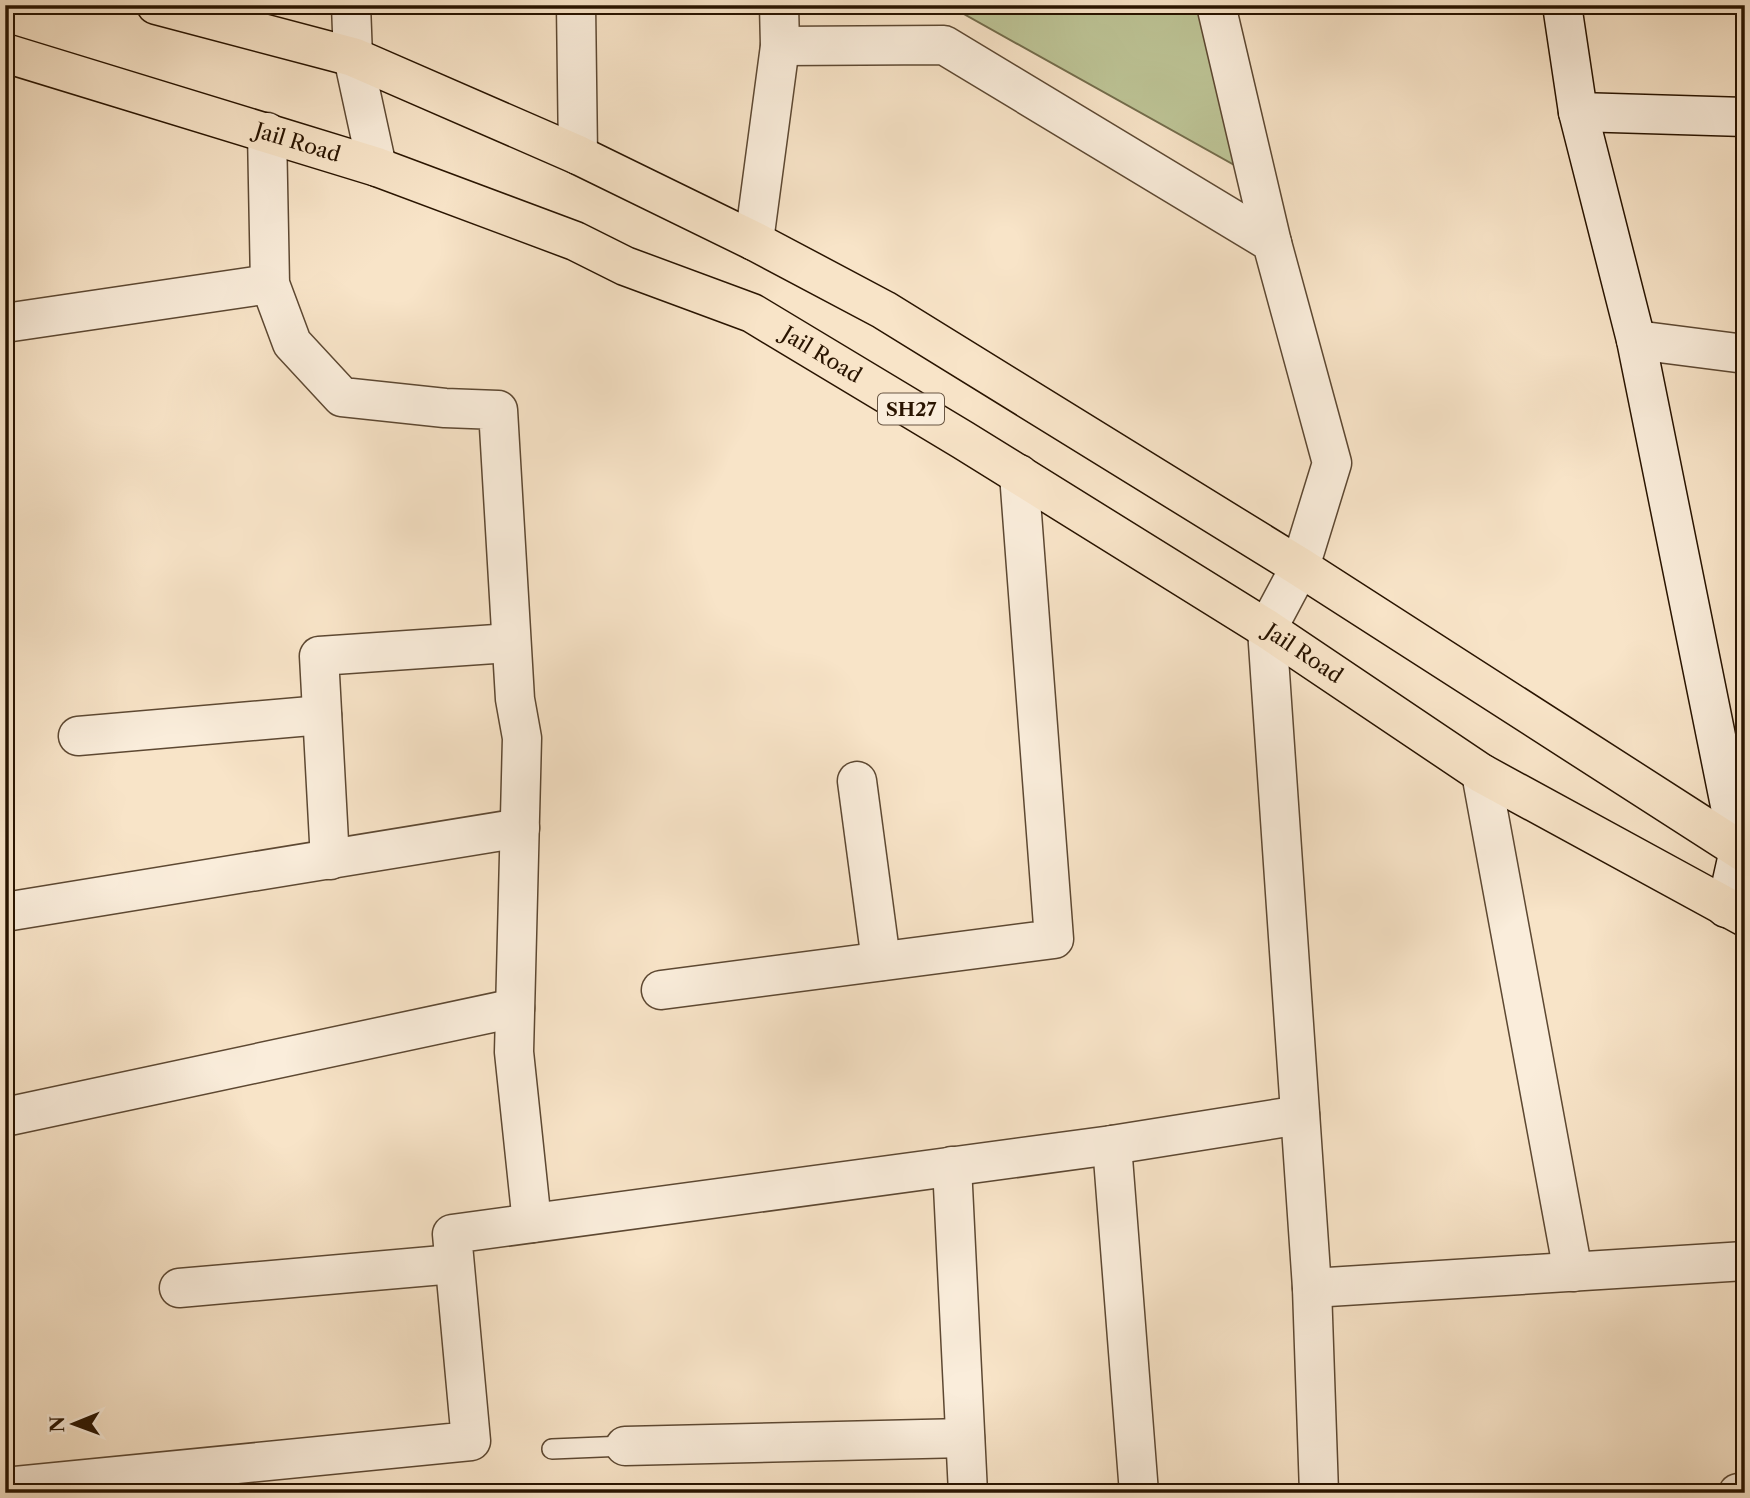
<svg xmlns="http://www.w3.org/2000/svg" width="1750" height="1498" font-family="'Libre Caslon Text',serif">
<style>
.green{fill:#bdc496;stroke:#736c4b;stroke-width:2}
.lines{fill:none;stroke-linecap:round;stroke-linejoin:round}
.lane-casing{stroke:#5d4832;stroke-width:22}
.street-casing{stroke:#5d4832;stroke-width:41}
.secondary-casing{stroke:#291400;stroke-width:41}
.primary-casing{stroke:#291400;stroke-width:41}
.lane{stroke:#faeddb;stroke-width:19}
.street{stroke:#faeddb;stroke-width:38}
.secondary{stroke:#faeddb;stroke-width:38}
.primary{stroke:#f8e4c8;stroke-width:38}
.labels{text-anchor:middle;stroke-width:6;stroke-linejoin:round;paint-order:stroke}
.shield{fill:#faeddb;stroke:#685542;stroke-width:2}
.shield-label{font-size:19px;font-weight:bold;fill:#291400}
.street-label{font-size:21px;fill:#291400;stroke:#faeddb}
</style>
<rect width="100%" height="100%" fill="#f8e4c8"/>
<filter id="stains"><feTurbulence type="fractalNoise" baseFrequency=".00286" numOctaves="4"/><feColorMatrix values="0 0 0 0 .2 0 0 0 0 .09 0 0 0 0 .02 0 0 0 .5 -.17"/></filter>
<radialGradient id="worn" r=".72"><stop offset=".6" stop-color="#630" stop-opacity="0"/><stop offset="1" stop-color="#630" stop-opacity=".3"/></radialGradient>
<path class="green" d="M824 5H1208L1254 176 953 8 823 13Z"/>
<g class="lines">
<g class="lane-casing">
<path id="lane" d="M552 1449 625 1446"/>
</g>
<g class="street-casing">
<g id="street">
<path d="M351 5 353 57 377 167"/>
<path d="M576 5 578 155"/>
<path d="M1216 5 1272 243"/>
<path d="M780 46 944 45 1272 243 1332 463 1300 567 1267 629 1312 1288 1319 1493"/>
<path d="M267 132 270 284 292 343 342 397 445 408 498 410 515 699 522 738 514 1052 532 1223"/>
<path d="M754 241 780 46 779 5"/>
<path d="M5 323 270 284"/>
<path d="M1636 340 1745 354"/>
<path d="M78 736 322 715"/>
<path d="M1481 773 1573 1272"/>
<path d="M857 781 881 961"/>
<path d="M330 860 319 656 511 643"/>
<path d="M5 912 520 828"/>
<path d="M661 990 1054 939 1019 474"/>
<path d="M5 1117 515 1008"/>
<path d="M1112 1145 1139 1493"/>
<path d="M952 1166 968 1493"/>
<path d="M179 1288 454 1264"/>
<path d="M1312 1288 1745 1261"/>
<path d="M625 1446 965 1438"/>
<path d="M5 1487 471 1441 452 1234 1112 1145 1300 1115"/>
<path d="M1738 1493 1745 1492"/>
</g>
</g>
<g class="secondary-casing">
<g id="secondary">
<path d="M1562 5 1578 112 1636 340 1739 850 1726 908"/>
<path d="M1578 112 1745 117"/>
</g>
</g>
<g class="primary-casing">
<g id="primary">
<path d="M156 5 353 57 578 155 754 241 884 310 1300 567 1745 853"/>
<path id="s1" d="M5 53 377 167 575 241 625 266 752 313 963 440 1267 629 1481 773 1745 917"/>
</g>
</g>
<use href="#lane" class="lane"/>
<use href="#street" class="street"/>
<use href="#secondary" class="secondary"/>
<use href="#primary" class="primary"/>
</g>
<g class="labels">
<rect class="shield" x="878" y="393.5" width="66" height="31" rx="5"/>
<g class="shield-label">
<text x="911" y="416">SH27</text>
</g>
<g class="street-label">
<text dy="7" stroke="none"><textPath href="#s1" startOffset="306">Jail Road</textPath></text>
<text dy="7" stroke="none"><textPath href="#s1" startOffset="873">Jail Road</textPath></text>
<text dy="7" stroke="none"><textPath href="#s1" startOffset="1440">Jail Road</textPath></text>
</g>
</g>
<rect width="1750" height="1498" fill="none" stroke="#f8e4c8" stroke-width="28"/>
<rect x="7" y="7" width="1736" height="1484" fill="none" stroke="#291400" stroke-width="3.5"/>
<rect x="14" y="14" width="1722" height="1470" fill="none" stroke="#291400" stroke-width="2"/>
<g transform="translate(74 1424) rotate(269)" stroke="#faeddb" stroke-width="5" paint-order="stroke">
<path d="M0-5L12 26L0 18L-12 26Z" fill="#291400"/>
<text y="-10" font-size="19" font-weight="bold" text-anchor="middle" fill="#291400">N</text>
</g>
<rect width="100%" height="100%" filter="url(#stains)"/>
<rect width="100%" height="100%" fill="url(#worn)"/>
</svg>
